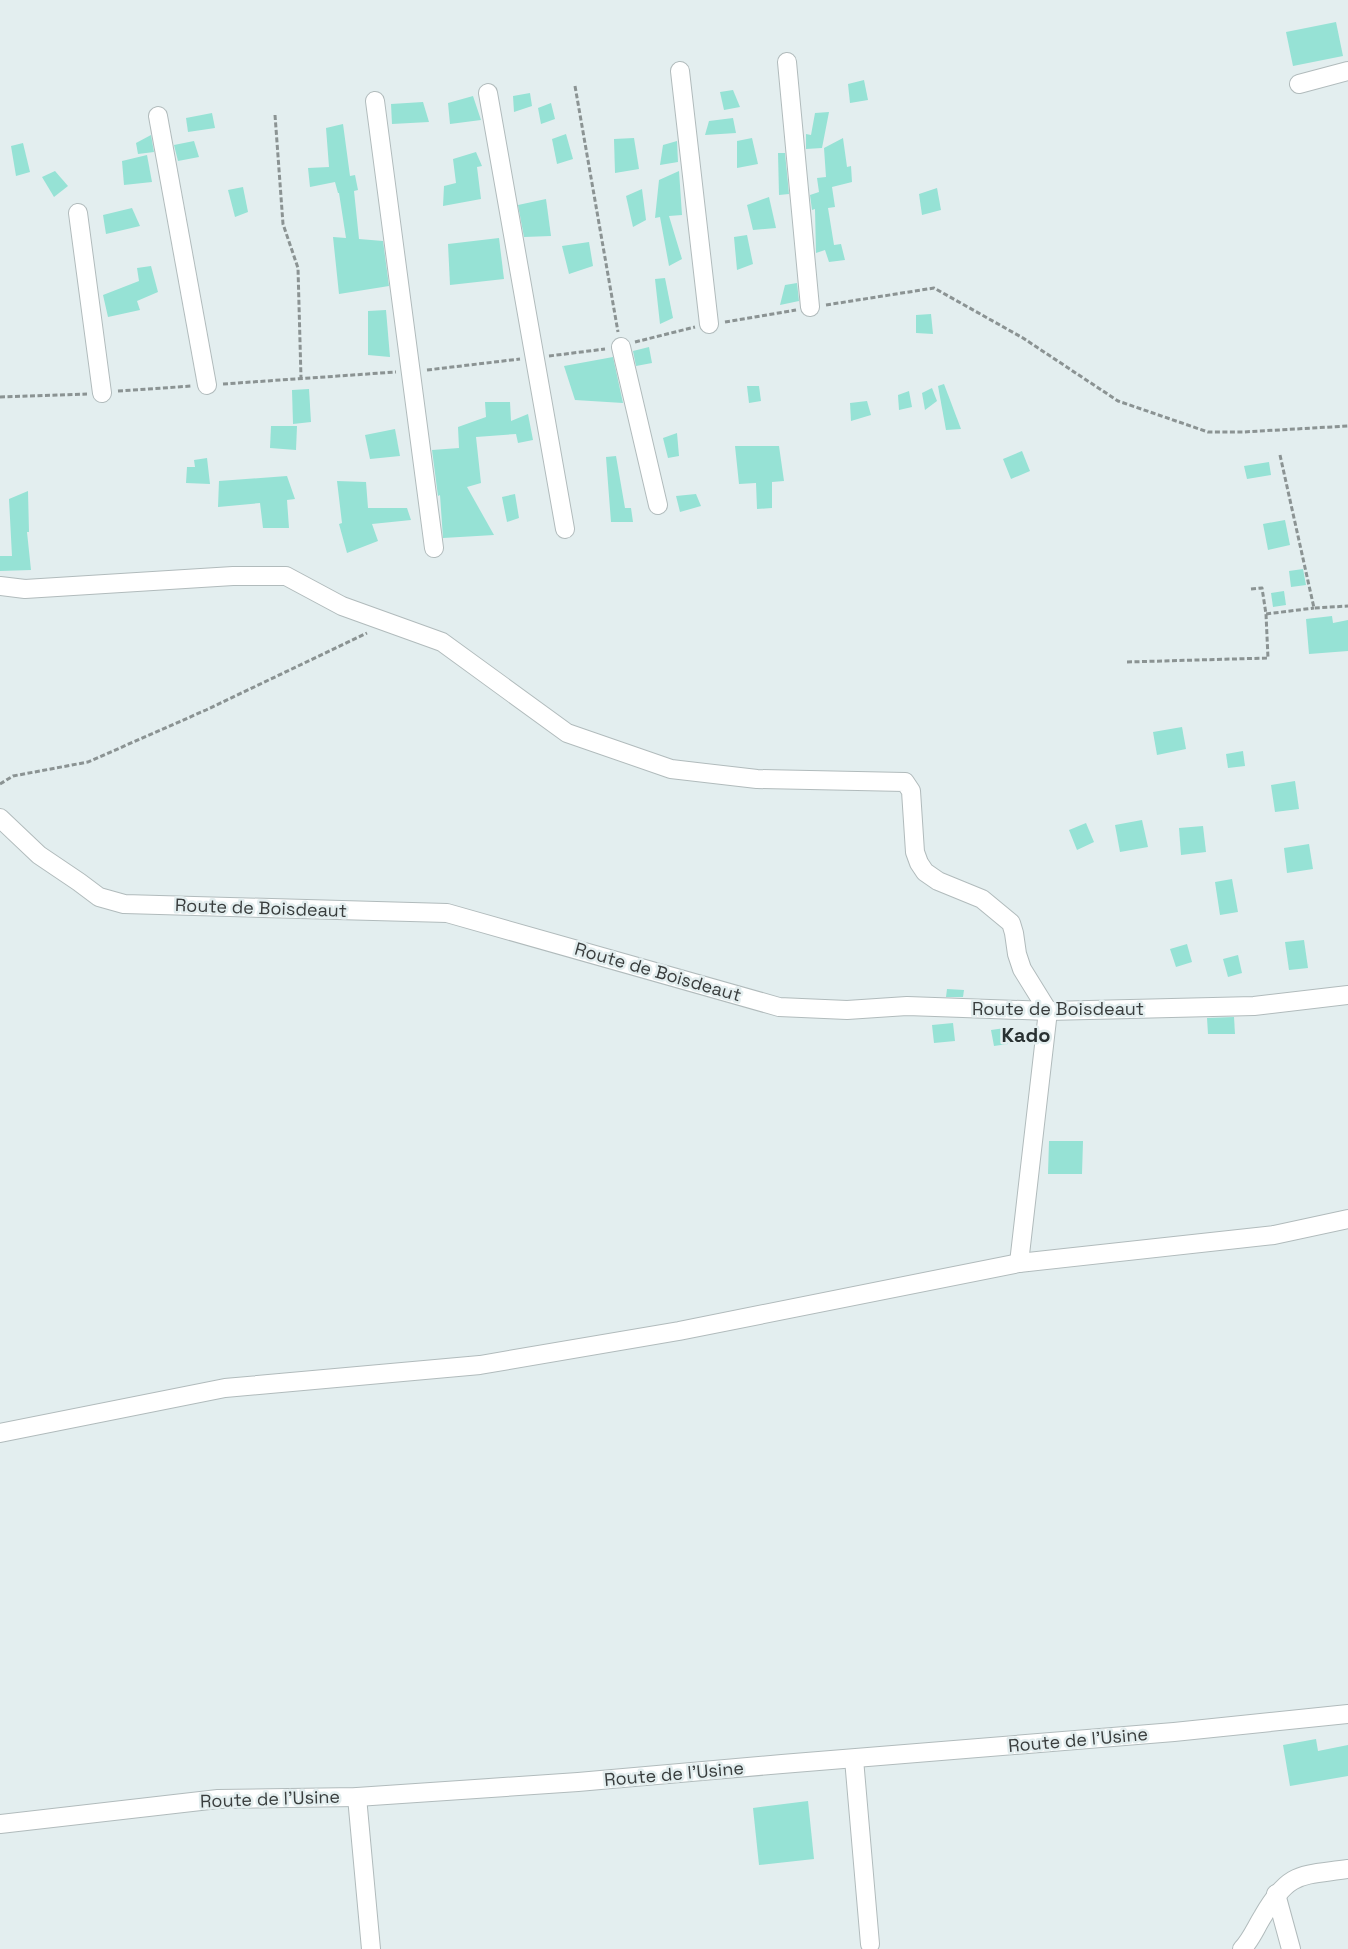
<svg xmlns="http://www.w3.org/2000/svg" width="1348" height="1949" font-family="'Space Grotesk',sans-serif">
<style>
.building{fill:#96e2d5}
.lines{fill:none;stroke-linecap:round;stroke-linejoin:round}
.minor-casing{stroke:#b1bbbc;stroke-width:20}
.path{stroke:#8b9393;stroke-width:3;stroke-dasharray:5 2.5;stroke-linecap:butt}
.minor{stroke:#fff;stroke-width:18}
.labels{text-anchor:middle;stroke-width:5;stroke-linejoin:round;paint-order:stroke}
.street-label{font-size:18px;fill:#393d3d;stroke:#e3eeef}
.quarter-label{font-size:20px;font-weight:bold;fill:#293132;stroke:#e3eeef}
</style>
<rect width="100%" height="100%" fill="#e3eeef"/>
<g class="building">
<path d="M1336 22 1343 56 1293 66 1286 32Z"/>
<path d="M864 80 868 100 850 103 848 84Z"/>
<path d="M733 90 740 107 724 110 720 92Z"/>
<path d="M530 93 532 106 514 112 513 96Z"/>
<path d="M473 96 481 120 450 124 448 103Z"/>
<path d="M423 102 429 122 392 124 391 104Z"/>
<path d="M551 103 555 119 541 124 538 108Z"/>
<path d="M829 112 822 148 806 149V134L811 135 815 113Z"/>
<path d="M212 113 215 128 188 132 186 118Z"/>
<path d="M733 118 736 133 705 135 709 121Z"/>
<path d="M343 124 350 176 355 175 358 190 354 191 359 239 383 241 389 286 339 294 333 237 346 238 339 193H338L335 182 310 187 308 168 329 167 326 128Z"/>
<path d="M566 134 573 159 557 164 552 139Z"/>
<path d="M151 135 154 152 138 154 136 143Z"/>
<path d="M634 138 639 169 615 173 614 139Z"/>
<path d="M752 138 758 164 737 168V141Z"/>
<path d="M843 138 847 167 851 166 852 182 832 187 835 207 828 208 834 245 841 244 845 260 829 262 825 250 816 253 815 209 812 210 810 195 819 192 817 178 826 177 824 148Z"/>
<path d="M194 141 199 157 178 161 174 145Z"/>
<path d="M677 141 678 162 660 165 663 145Z"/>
<path d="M23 143 30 172 16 176 11 146Z"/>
<path d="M476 152 482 166 477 167 481 199 443 206 444 186 456 183 453 159Z"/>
<path d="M778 153H785L789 194 779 195Z"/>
<path d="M147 155 152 182 124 185 122 161Z"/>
<path d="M55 171 68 186 54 197 42 177Z"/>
<path d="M679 171 682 215 669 216 682 259 669 266 660 217 655 218 659 180Z"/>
<path d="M243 187 248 212 235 217 228 190Z"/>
<path d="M937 188 941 210 922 215 919 194Z"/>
<path d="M642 189 646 220 633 227 626 196Z"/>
<path d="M769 197 776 228 753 230 747 205Z"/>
<path d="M546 199 551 236 524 237 518 205Z"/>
<path d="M132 208 140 226 106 234 103 215Z"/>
<path d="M747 235 753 264 737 270 734 237Z"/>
<path d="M499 238 504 279 450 285 448 244Z"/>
<path d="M589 242 593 266 569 274 562 246Z"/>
<path d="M151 266 158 292 137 301 140 310 108 317 103 295 139 281 137 268Z"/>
<path d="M665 278 673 318 660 324 655 279Z"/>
<path d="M797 283 799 301 780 305 785 285Z"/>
<path d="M386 310 390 357 368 355V311Z"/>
<path d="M931 314 933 334 916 333V315Z"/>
<path d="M649 347 652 363 636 366 633 351Z"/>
<path d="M613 357 623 403 575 400 564 366Z"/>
<path d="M944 384 961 429 946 430 938 386Z"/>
<path d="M747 386H759L761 401 749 403Z"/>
<path d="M932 388 937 401 925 410 922 393Z"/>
<path d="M309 389 311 422 293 424 292 390Z"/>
<path d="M909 391 912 407 899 410 898 395Z"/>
<path d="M867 401 871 415 851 421 850 403Z"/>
<path d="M485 402H510L511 421 528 414 533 440 518 443 516 434 476 437 481 483 467 487 494 535 443 538 440 495 438 496 432 450 459 448 458 427 486 417Z"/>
<path d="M271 426H297L296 450 270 448Z"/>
<path d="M395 429 400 456 370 459 365 435Z"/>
<path d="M677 433 679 456 668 458 663 438Z"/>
<path d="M735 446H779L784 481 772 482V508L757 509 756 483 739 484Z"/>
<path d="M1022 451 1030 471 1011 479 1003 459Z"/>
<path d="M616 456 625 508H631L633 522H611L606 457Z"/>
<path d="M207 458 210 484 186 483 187 467H195L194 460Z"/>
<path d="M1269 462 1271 475 1247 479 1244 466Z"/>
<path d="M287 476 295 499 287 500 289 528H263L260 503 218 507 219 481Z"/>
<path d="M337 481 366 482 368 508H407L411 520 372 524 378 541 347 553 339 524 342 523Z"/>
<path d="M28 491 29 532H27L31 570 0 571V556H12L9 499Z"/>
<path d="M515 494 519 518 507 522 502 497Z"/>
<path d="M696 494 701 506 680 512 676 496Z"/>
<path d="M1285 520 1290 545 1268 550 1263 524Z"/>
<path d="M1303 569 1306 585 1291 587 1289 571Z"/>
<path d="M1284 591 1286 605 1273 607 1271 593Z"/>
<path d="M1332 616 1333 623 1348 620V651L1309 654 1306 619Z"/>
<path d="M1182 727 1186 749 1157 755 1153 732Z"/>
<path d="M1243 751 1245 766 1228 768 1226 754Z"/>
<path d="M1295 781 1299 809 1275 812 1271 785Z"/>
<path d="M1142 820 1148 847 1120 852 1115 825Z"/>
<path d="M1086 823 1094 842 1077 850 1069 830Z"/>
<path d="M1203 826 1206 852 1181 855 1179 828Z"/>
<path d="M1309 844 1313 869 1287 873 1284 848Z"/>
<path d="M1232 879 1238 912 1220 915 1215 882Z"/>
<path d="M1304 940 1308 968 1289 970 1285 942Z"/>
<path d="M1187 944 1192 962 1176 967 1170 949Z"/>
<path d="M1238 955 1242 973 1228 977 1223 959Z"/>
<path d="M947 989 964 990 963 997H946Z"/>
<path d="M1234 1017 1235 1034H1208L1207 1018Z"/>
<path d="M953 1023 955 1041 934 1043 932 1025Z"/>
<path d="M1005 1028 1008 1044 994 1046 991 1030Z"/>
<path d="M1049 1141H1083L1082 1174H1048Z"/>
<path d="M1316 1739 1318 1751 1348 1745V1776L1290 1786 1283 1745Z"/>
<path d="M808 1801 814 1859 759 1865 753 1808Z"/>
</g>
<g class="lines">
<g class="minor-casing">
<g id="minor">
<path d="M787 62 810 307"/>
<path d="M680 71 709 324"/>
<path d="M1299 84 1348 71"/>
<path d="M488 93 565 529"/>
<path d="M375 101 434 548"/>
<path d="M158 116 207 385"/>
<path d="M78 213 102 393"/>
<path d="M621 347 658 505"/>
<path d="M0 586 25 589 233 576H286L342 606 442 642 567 733 671 769 757 779 905 782 911 791 915 852 919 863 925 872 938 881 982 899 1011 923 1014 933 1017 954 1022 969 1048 1011 1019 1263"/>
<path d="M0 818 39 855 79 882 99 897 124 904 447 913 779 1007 847 1010 907 1006 1048 1011 1254 1006 1348 995"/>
<path d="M0 1433 225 1388 480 1365 679 1331 1019 1263 1274 1235 1348 1219"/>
<path d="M854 1759 870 1944"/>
<path d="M357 1797 371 1949"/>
<path d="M0 1824 218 1799 357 1797 578 1782 782 1764 1174 1732 1348 1714"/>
<path d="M1276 1894 1291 1949"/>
<path d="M1242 1949C1251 1940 1256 1927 1263 1916 1289 1871 1300 1876 1348 1869"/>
</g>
</g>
<g class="path">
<path d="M575 86 618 332"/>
<path d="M275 115 283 224 298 268 301 378"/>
<path d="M826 305 934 288 1023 338 1118 401 1208 432H1243L1348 426"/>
<path d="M725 322 796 310"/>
<path d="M635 342 695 327"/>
<path d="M549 356 605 349"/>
<path d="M427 370 520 359"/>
<path d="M223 384 396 372"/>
<path d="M118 391 192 386"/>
<path d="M0 397 87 394"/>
<path d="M1280 455 1314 608 1348 606"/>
<path d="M1251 589 1262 588 1266 614 1314 608"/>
<path d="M1127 662 1268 658 1266 614"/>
<path d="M0 784 13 776 88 762 206 710 367 633"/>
</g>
<use href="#minor" class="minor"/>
</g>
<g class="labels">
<g class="street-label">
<text transform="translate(261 908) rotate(2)" y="6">Route de Boisdeaut</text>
<text transform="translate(658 972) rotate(16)" y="6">Route de Boisdeaut</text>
<text x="1058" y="1015">Route de Boisdeaut</text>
<text transform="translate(1078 1740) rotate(-5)" y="6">Route de l'Usine</text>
<text transform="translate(674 1774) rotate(-5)" y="6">Route de l'Usine</text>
<text transform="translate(270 1799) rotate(-2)" y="6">Route de l'Usine</text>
</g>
<g class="quarter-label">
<text x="1026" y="1042">Kado</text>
</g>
</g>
</svg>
